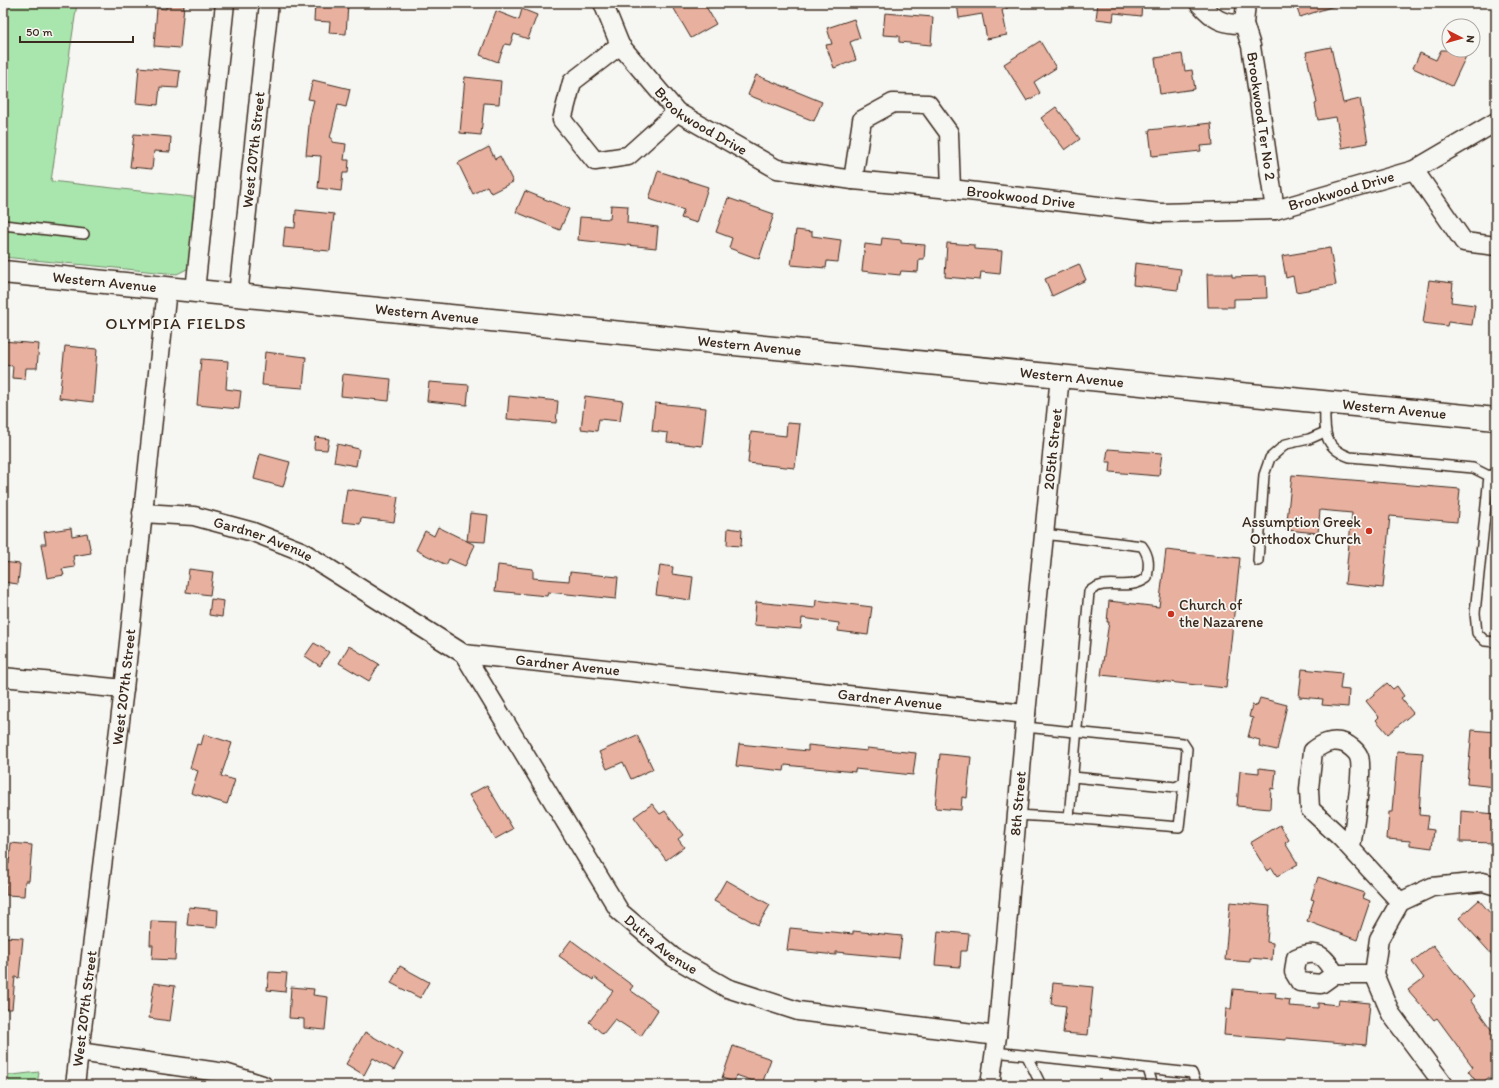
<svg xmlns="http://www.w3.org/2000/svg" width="1499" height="1088" font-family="Itim,sans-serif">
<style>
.green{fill:#a9e6ad;stroke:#728866}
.building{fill:#e8b09f;stroke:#3b2a1e}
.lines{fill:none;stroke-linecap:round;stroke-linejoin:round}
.service-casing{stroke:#3b2a1e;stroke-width:12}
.minor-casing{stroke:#3b2a1e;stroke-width:21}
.secondary-casing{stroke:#3b2a1e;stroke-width:25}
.service{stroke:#f6f6f2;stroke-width:9}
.minor{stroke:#f6f6f2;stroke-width:18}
.secondary{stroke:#f6f6f2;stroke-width:22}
.poi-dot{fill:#c8321e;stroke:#f6f6f2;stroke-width:1.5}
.labels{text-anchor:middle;stroke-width:3.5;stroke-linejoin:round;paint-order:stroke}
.street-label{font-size:15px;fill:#3b2a1e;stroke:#f6f6f2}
.poi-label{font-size:15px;fill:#3b2a1e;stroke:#f6f6f2;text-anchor:end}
.quarter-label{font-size:17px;letter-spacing:1px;fill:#3b2a1e;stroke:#f6f6f2}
</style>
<rect width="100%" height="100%" fill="#f6f6f2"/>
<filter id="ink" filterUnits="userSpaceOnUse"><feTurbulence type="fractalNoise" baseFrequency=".025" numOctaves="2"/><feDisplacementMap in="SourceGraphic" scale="8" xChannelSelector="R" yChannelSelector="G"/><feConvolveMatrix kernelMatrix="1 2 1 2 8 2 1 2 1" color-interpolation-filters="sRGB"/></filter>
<g filter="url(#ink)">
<g class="green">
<path d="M3 3H77L51 181 201 198 194 258 187 269 177 274 3 257Z"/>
<path d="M39 1072 37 1085H3V1076Z"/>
</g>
<g class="building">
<path d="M166 3 184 5 180 48 154 46 157 8 166 9Z"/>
<path d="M315 3 348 4 346 34 329 33 330 22 314 21Z"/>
<path d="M681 3H704L716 24 691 38 673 7Z"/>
<path d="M957 3H1007V9L1002 10 1007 35 987 39 982 14 959 18Z"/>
<path d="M1098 3H1142L1141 16 1114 13 1113 21 1096 19Z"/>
<path d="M1295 3H1336L1337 5 1300 17Z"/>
<path d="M522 9 537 15 528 39 514 34 510 45 505 44 498 62 480 55 496 11 519 20Z"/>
<path d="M885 13 933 17 931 45 899 42V36L883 35Z"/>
<path d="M854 19 860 38 850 42 856 60 834 68 826 45 832 44 827 28Z"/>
<path d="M1040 41 1056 68 1034 82 1040 93 1027 101 1004 64Z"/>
<path d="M1331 47 1343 103 1360 99 1368 143 1342 148 1336 117 1318 120 1315 104 1317 103 1306 52Z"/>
<path d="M1441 50H1469L1452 86 1413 68 1420 53 1436 60Z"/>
<path d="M1182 54 1185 71 1192 70 1195 89 1160 94 1155 58Z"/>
<path d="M139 67 180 71 178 88 160 87 158 105 136 103Z"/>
<path d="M756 75 822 102 814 121 748 95Z"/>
<path d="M465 77 501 81 499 104 484 103 481 135 460 133Z"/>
<path d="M313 80 350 89 346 107 338 105 330 138H332V142L346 144 344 160H349L348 173H343L341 191 318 188 321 156 306 155 310 116 314 100 308 99Z"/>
<path d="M1056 107 1080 139 1065 150 1041 118Z"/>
<path d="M1211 123 1213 145 1200 146 1201 151 1152 156 1149 130Z"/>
<path d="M134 134 171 137 170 152 154 151 152 169 130 167Z"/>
<path d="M489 147 495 159 500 156 513 182 491 193 487 186 473 194 458 163Z"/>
<path d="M658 171 708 187 697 223 681 218 684 210 649 199Z"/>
<path d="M525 191 569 209 560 230 516 212Z"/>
<path d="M728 198 774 214 759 259 729 248 732 238 716 232Z"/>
<path d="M611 205 628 206 627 223 658 227 656 248 578 240 580 217 610 219Z"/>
<path d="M296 210 334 214 330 251 283 247 285 227 295 228Z"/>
<path d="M796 230 812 232V236L841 240 838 262 827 261 826 268 791 265Z"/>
<path d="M882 238 901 240V243L925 245 924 259H919L918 272 901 271 900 275 862 271 865 244 881 246Z"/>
<path d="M947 243 974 245V249L1002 251 1000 274 981 272 980 280 945 277Z"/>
<path d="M1330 248 1336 285 1296 292 1293 276 1286 278 1282 256Z"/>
<path d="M1135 263 1181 269 1178 290 1133 285Z"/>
<path d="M1079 264 1086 280 1052 296 1045 279Z"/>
<path d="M1207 274H1232V277L1266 276 1267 298 1234 299V307H1208Z"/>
<path d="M1429 280 1453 283 1451 302 1475 305 1472 325 1448 322 1447 326 1423 323Z"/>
<path d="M3 341 39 344 37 368H26L25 379 12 378 13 366 3 365Z"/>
<path d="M65 346 97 349 93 402 59 398Z"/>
<path d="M265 352 306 357 303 388 262 385Z"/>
<path d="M201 359 228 361 226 389 241 391 239 409 197 405Z"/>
<path d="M343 374 391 379 389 401 341 396Z"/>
<path d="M429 382 469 385 467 405 427 401Z"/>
<path d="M509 396 558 401 556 423 507 419Z"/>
<path d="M585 396 623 401 620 421 599 419 597 431 581 429Z"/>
<path d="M655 403 706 408 702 446 667 442 668 433 652 431Z"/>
<path d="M787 423 800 424 795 468 748 463 751 432 786 436Z"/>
<path d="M315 437 329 439 327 450 314 449Z"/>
<path d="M337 444 359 449 356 466 334 462Z"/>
<path d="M1108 449 1162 453 1159 476 1110 472 1111 462H1106Z"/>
<path d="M260 454 290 462 283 487 254 479Z"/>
<path d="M1292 475 1460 489 1457 522 1390 516 1383 588 1345 584 1352 513 1320 510 1318 533 1286 530Z"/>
<path d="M347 489 398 497 394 522 361 518 360 524 342 522Z"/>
<path d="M470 513 488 515 485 542 467 541Z"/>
<path d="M438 527 475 545 465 566 449 559 446 565 416 550 425 531 434 536Z"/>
<path d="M71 528 72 536 87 533 91 553 73 556 75 567 62 569 64 575 47 578 41 544H46L44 532Z"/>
<path d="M728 528 742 530 741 546 727 545Z"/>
<path d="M1166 550 1240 558 1226 688 1101 675 1109 622H1107L1109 601 1159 607Z"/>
<path d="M3 562 20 564 18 584 3 582Z"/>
<path d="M498 565 533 569V578L569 581 570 572 618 577 616 599 548 592 547 596 495 591Z"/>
<path d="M660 565 673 567 672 574 693 577 690 600 656 595Z"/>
<path d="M189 569 213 572 210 595 186 592Z"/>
<path d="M211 599 224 601 222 617 209 615Z"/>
<path d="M816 600 872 607 868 635 838 631 839 623 802 618 801 629 754 625 756 602 815 608Z"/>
<path d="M314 643 329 652 320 666 305 656Z"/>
<path d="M349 646 379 664 369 681 339 663Z"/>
<path d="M1302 669 1342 673 1340 689 1349 690 1348 707 1322 705 1323 699 1299 697Z"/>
<path d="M1387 683 1393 689 1397 686 1404 696 1401 698 1413 713 1388 734 1376 720 1379 717 1366 701Z"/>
<path d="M1260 698 1287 705 1277 750 1259 746 1260 740 1248 737 1253 718 1249 717 1252 705 1257 706Z"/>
<path d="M1472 730 1496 732V787L1467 784Z"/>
<path d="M204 734 232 743 221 776 235 780 227 804 191 793 198 771 190 768 197 744 201 745Z"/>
<path d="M637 735 653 769 631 779 623 762 607 769 599 752Z"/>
<path d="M739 744 808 751V745L867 751V748L916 753 913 775 855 769V772L785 765 784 771 736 766Z"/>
<path d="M1397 751 1423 753 1419 815 1429 816 1427 829 1434 830 1432 848 1410 845V841L1387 839 1389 812H1392Z"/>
<path d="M940 754 971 757 967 798 962 797 961 810 935 808Z"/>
<path d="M1259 768 1276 770 1274 789 1271 788 1270 809 1237 806 1240 771 1259 773Z"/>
<path d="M487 785 513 829 495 839 469 795Z"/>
<path d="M652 804 660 814 665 811 683 835 678 839 684 847 666 860 634 817Z"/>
<path d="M1461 811 1496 814V843L1460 842Z"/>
<path d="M1280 825 1289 840 1285 843 1298 864 1277 876 1272 868 1267 871 1250 843Z"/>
<path d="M11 843 32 845 29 881H25L24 896 6 895V885H3V863L9 864Z"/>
<path d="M1318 877 1365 893 1363 898 1370 901 1357 940 1307 921 1314 900 1311 899Z"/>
<path d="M726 880 770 905 758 925 714 901Z"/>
<path d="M1479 900 1496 920V959L1459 918Z"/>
<path d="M1230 902 1270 906 1267 942 1273 943 1272 960 1250 958V962L1225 960Z"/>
<path d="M189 907 218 910 217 928 187 925Z"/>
<path d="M151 921 177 922 175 960 152 959 153 945H150Z"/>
<path d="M790 928 853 934V931L902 936 899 958 836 952V955L787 950Z"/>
<path d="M938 931 969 934 967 951H961L960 967 935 965Z"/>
<path d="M3 937 23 938 19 978 15 977 12 1009H3Z"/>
<path d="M571 940 633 986 630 990 658 1010 641 1036 615 1019 603 1034 589 1022 613 991 594 977 593 980 559 956Z"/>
<path d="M1433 945 1474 997 1470 1000 1496 1036V1072L1479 1085 1468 1071 1473 1067 1437 1018 1434 1020 1408 990 1424 978 1412 962Z"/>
<path d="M400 966 429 982 420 998 391 983Z"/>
<path d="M269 972 287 973 285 992 267 990Z"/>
<path d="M154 983 175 986 170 1021 149 1018Z"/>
<path d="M1053 983 1093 987 1088 1035 1063 1033 1066 1006 1051 1004Z"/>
<path d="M291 987 314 989 313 995 328 997 325 1030 304 1028V1019L289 1018Z"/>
<path d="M1233 989 1276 993 1275 998 1290 1000 1289 1006 1318 1008V1003L1338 1005 1339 1000 1370 1003 1366 1045 1286 1038V1040L1224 1035 1226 1009H1231Z"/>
<path d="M365 1032 403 1054 394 1070 373 1058 364 1075 346 1064Z"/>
<path d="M733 1046 771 1059 762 1084 736 1075 734 1082 722 1078Z"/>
</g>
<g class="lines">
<g class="service-casing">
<g id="service">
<path d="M3 225 84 234"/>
<path d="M1325 402C1325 428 1321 447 1350 457L1473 468 1489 476"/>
<path d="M1496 473 1489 476 1475 613 1477 633 1485 641 1496 642"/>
<path d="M1258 561 1264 475 1270 458 1286 444 1309 439 1325 432"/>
<path d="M1025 727 1183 743 1187 749 1184 782 1176 787 1073 777"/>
<path d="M1016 815 1069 818 1089 592C1106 576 1126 593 1147 578 1149 565 1150 557 1142 546L1044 534"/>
<path d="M1069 818 1179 827 1184 782"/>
<path d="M994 1052 1192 1073 1197 1085"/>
<path d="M1027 1056 1041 1085"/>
<path d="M1148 1069 1153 1085"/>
</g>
</g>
<g class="minor-casing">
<g id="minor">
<path id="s1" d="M603 3 620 45 677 112 777 169 853 180 951 189 1160 213 1275 210 1414 170 1496 122"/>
<path d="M1199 3C1213 18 1221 25 1244 24"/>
<path id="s2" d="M1246 3 1244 24 1251 46 1275 210"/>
<path d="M620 45 572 82 562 120 595 161 628 156 677 112"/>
<path d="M1414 170 1464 242 1496 246"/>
<path d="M853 180 862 120 893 103 928 104 949 133 951 189"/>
<path d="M195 291 225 3"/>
<path id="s3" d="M238 296 269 3"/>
<path id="s4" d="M142 513 194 516 253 532 301 551 464 654 1026 714"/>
<path id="s5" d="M464 654 620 912 673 957 727 988 798 1011 997 1036"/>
<path d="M3 677 124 689"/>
<path d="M1351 848C1353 832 1364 769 1359 757 1357 751 1349 745 1344 743 1331 739 1322 744 1313 751L1309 789 1310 809 1341 838 1400 902 1379 939 1374 974 1391 1014 1444 1085"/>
<path d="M1400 902 1432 887 1483 882 1496 886"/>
<path d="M1335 974 1321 984 1300 982 1294 972 1296 958C1318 948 1324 956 1335 974H1374"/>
<path d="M79 1052 225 1073 263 1085"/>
<path id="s6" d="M75 1085 124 689 167 289"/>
<path id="s7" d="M990 1085 997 1036 1026 714 1060 376"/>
</g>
</g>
<g class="secondary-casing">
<g id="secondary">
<path id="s8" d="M3 272 1496 419"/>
</g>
</g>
<use href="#service" class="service"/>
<use href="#minor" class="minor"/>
<use href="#secondary" class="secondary"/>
</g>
</g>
<g class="poi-dot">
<circle cx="1369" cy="531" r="4"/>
<circle cx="1171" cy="614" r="4"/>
</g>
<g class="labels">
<g class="street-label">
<text dy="5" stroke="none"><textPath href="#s2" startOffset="115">Brookwood Ter No 2</textPath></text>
<text dy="5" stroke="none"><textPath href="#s1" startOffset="158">Brookwood Drive</textPath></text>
<text dy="5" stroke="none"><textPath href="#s3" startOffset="147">West 207th Street</textPath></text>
<text dy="5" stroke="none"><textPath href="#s1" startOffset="818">Brookwood Drive</textPath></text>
<text dy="5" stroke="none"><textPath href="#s1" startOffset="494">Brookwood Drive</textPath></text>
<text dy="5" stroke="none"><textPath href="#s8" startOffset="102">Western Avenue</textPath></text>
<text dy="5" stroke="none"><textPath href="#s8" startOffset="426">Western Avenue</textPath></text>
<text dy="5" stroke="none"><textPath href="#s8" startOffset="750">Western Avenue</textPath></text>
<text dy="5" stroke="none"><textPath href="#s8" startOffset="1074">Western Avenue</textPath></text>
<text dy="5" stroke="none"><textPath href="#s8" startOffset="1398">Western Avenue</textPath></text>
<text dy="5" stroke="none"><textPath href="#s7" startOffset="639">205th Street</textPath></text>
<text dy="5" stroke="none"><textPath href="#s4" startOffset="125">Gardner Avenue</textPath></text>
<text dy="5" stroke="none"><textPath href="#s4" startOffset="462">Gardner Avenue</textPath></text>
<text dy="5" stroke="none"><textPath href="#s6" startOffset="401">West 207th Street</textPath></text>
<text dy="5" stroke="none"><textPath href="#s4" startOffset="786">Gardner Avenue</textPath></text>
<text dy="5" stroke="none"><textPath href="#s7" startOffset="283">8th Street</textPath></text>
<text dy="5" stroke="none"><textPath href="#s5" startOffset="354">Dutra Avenue</textPath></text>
<text dy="5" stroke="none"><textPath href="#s6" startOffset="77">West 207th Street</textPath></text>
</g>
<g class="poi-label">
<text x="1361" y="527">Assumption Greek<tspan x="1361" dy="17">Orthodox Church</tspan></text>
<text x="1179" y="610" text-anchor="start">Church of<tspan x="1179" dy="17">the Nazarene</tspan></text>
</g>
<g class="quarter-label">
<text x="176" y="329">OLYMPIA FIELDS</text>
</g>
</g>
<rect width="1499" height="1088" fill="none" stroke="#f6f6f2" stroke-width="16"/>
<rect x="8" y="8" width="1483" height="1072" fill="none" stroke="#3b2a1e" stroke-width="1.5" filter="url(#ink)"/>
<g transform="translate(1461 38) rotate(96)"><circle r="19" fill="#f6f6f2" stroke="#aba49d"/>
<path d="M0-3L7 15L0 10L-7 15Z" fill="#c8321e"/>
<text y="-6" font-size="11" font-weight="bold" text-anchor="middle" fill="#3b2a1e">N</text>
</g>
<path d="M20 36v6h113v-6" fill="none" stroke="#3b2a1e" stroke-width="2"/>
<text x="26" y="36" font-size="12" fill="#3b2a1e" stroke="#f6f6f2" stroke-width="3" paint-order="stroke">50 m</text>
</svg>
